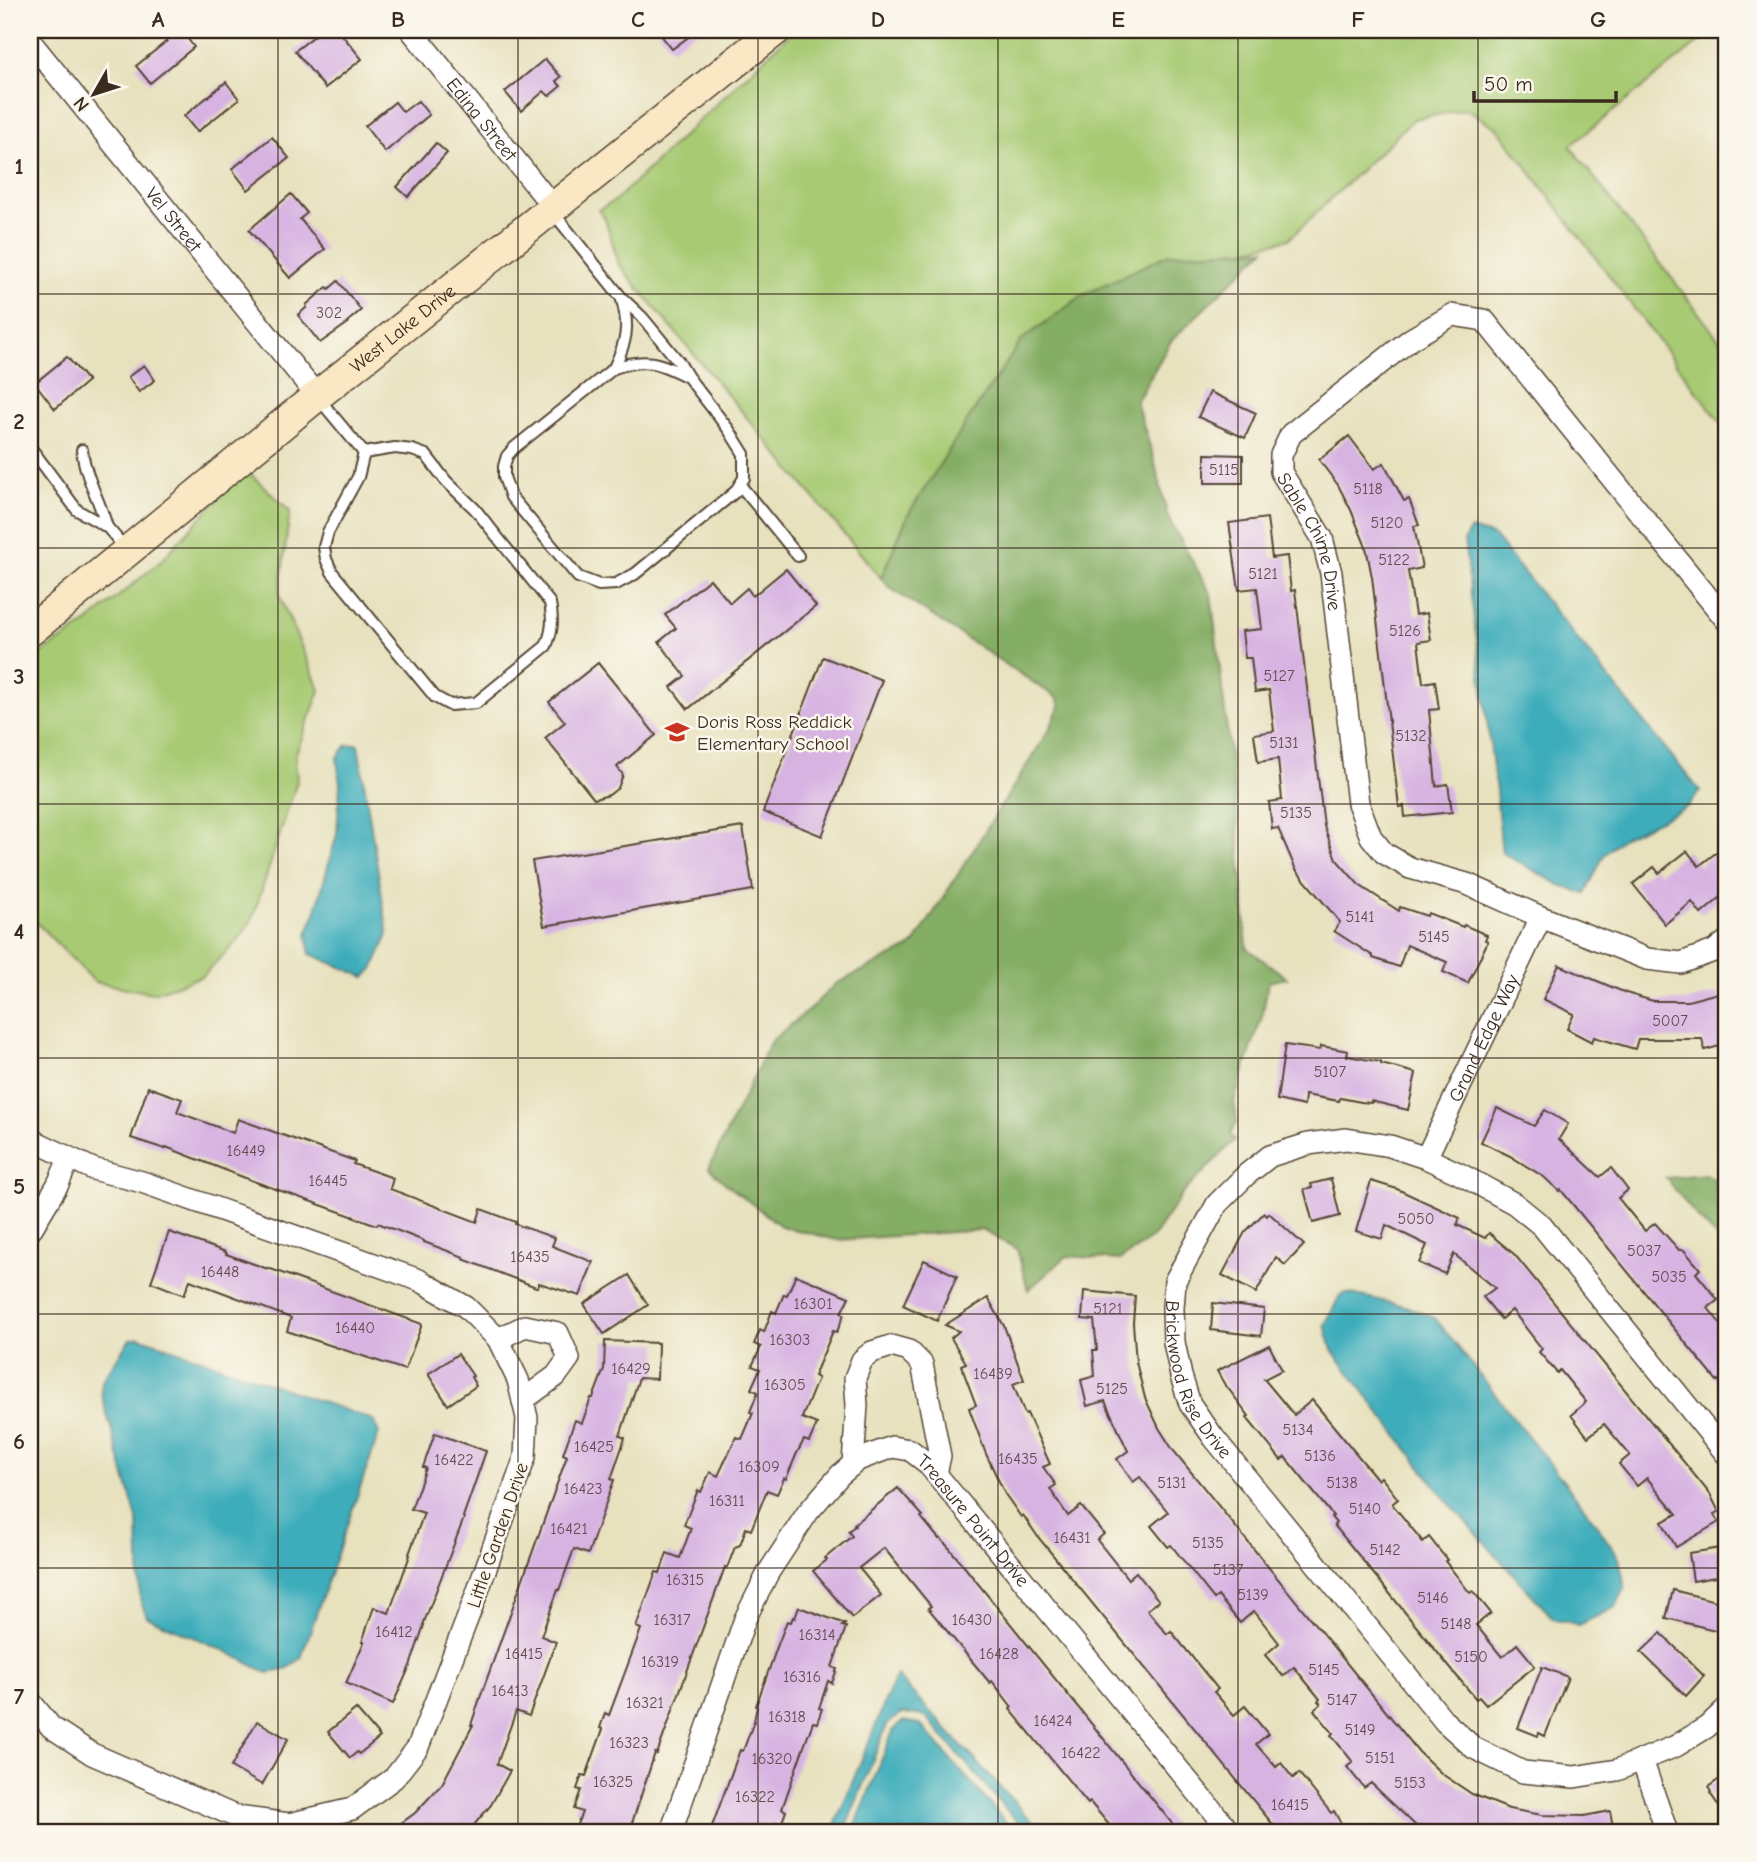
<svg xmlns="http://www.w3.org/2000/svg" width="1757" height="1862" font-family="'Comic Neue',sans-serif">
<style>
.green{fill:#a7ca73;stroke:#717a48;stroke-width:2}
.forest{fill:#85ae65;stroke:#606c42;stroke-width:2}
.water{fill:#3eadbb;stroke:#3c6c6c;stroke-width:2}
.building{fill:#d7b3e2}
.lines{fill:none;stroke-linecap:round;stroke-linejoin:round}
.lane-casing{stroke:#554536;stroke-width:14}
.street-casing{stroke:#554536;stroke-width:24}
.secondary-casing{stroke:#554536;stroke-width:33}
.lane{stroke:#fff;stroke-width:10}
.street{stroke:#fff;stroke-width:21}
.secondary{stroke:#fae7c3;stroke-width:30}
.grid{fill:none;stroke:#3b2a1e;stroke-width:2;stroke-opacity:0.55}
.labels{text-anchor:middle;stroke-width:5;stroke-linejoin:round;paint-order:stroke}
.number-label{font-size:16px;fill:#624c4f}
.street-label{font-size:19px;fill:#3b2a1e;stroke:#fbf7ec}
.poi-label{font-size:19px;fill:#3b2a1e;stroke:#fbf7ec;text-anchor:start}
.neatline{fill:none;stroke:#3b2a1e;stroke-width:2.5}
.grid-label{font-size:23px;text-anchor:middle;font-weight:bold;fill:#3b2a1e}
</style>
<rect width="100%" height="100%" fill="#fbf7ec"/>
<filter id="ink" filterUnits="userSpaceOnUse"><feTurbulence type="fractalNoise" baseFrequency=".0143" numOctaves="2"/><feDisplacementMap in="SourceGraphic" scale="14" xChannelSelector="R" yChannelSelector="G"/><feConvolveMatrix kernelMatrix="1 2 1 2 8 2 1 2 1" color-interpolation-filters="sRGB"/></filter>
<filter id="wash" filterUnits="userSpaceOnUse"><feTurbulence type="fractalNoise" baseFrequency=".00686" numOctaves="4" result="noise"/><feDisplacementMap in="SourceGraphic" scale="28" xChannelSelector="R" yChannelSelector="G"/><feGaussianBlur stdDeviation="1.57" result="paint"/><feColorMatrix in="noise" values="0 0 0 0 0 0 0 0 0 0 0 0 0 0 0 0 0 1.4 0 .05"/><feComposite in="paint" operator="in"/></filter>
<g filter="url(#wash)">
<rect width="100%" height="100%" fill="#e7e1be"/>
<g class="green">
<path d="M794 30H1714L1570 146 1727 350V431L1498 129 1467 109 1414 119 1289 239 1243 250 1169 254 1083 295 1022 340 968 420 908 515 881 578 619 265 605 218 598 210 616 200Z"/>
<path d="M245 469 290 511 279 595 320 690 295 756 297 781 252 920 238 940 203 976 153 993 95 982 30 916V677L42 653 84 625 161 561Z"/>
</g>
<g class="forest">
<path d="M1265 249 1171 341 1136 402 1153 456 1168 518 1211 594 1237 814 1247 948 1287 978 1268 982 1263 1013 1234 1101 1237 1122 1230 1134 1235 1140 1183 1193 1153 1237 1120 1260 1067 1256 1028 1290 1017 1249 982 1230 837 1240 781 1226 725 1183 709 1168 771 1041 810 1009 835 984 909 948 914 944 1049 730 1060 705 1057 698 890 588 881 578 908 515 968 420 1022 340 1083 295 1169 254Z"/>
<path d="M1705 1174 1727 1187V1248L1698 1218 1666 1178Z"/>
</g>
<g class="water">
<path d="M1471 529 1494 536 1700 791 1687 807 1624 837 1604 855 1585 894 1558 884 1502 853 1496 791 1464 540Z"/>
<path d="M358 744 388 935 373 969 365 977 310 954 307 934 314 917 337 834 340 784 337 758 347 745Z"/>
<path d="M1347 1293 1405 1306 1435 1318 1587 1511 1619 1558 1625 1587 1616 1607 1579 1625 1553 1618 1447 1501 1332 1350 1325 1325 1340 1295Z"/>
<path d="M139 1337 373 1420 379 1433 301 1658 285 1670 267 1673 226 1651 147 1617 140 1599 138 1522 101 1393 102 1381 130 1339Z"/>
<path d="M896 1675 1042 1832H1026L927 1718 923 1716 903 1713 898 1715 887 1725 844 1832H832Z"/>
<path d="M903 1721 920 1724 1014 1832H853L893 1731Z"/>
</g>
<g id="blocks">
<g class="building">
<path d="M176 30H181L194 47 150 83 136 66 167 41 165 39Z"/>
<path d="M322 30H338L362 59 325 88 295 51Z"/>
<path d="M657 30H698L672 49Z"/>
<path d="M545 59 561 77 556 81 561 86 549 96 544 91 521 111 505 92Z"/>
<path d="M226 82 239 99 197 132 184 116Z"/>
<path d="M418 101 429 115 385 152 365 126 395 102 403 112Z"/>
<path d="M272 137 289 158 248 190 232 169Z"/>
<path d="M436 143 447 153 408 197 397 187Z"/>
<path d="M291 194 307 213 300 219 325 249 290 278 249 230Z"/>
<path d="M338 281 361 310 347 322 348 323 320 343 298 315 307 307 306 305 327 287 329 289Z"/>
<path d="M67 357 88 381 55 409 35 383Z"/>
<path d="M144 365 155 380 139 392 128 377Z"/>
<path d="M1210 392 1256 413 1245 438 1198 417Z"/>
<path d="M1349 436 1374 469 1384 463 1404 501 1409 499 1419 525 1414 526 1422 568 1408 571 1415 615 1427 613 1431 640 1418 642 1423 683 1435 681 1439 709 1429 710 1436 786 1448 784 1452 812 1405 817 1404 806 1399 807 1372 577 1366 547 1351 510 1338 485 1319 460Z"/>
<path d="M1205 454 1243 455V483H1205Z"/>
<path d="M1267 518 1272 558 1287 556 1291 591 1295 590 1324 826 1336 859 1359 885 1399 911 1400 907 1427 916 1428 913 1463 927 1464 925 1487 935 1485 940 1488 941 1468 983 1443 972 1447 962 1407 945 1399 967 1373 958V956L1334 931 1340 922 1296 870 1278 828 1272 829 1269 802 1282 800 1278 759 1258 762 1254 734 1274 731 1269 690 1255 692 1251 658H1245L1242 631 1262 629 1257 588 1239 590 1229 523Z"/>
<path d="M786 569 816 606 688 709 671 687 685 676 659 642 676 628 665 615 710 579 730 603 747 588 753 596Z"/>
<path d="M823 657 882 680 822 836 763 812Z"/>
<path d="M598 663 656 735 617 767 623 775 618 788 609 795 594 799 545 738 565 722 549 702Z"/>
<path d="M743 827 753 890 544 926 532 861Z"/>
<path d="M1727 844V892L1701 914 1692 902 1665 924 1633 884 1654 867 1659 873 1687 851 1699 866Z"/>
<path d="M1559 965 1626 993 1653 1001H1688L1718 993 1720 1001 1727 995V1044L1705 1050 1702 1039H1638L1635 1049 1594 1037 1592 1042 1567 1029 1574 1014 1543 999Z"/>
<path d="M1285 1045 1320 1050 1321 1046 1348 1051 1347 1056 1381 1062V1064L1416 1073 1408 1110 1371 1101V1103L1361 1102 1340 1098 1339 1101 1305 1095 1304 1106 1277 1100Z"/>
<path d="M148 1087 182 1099 177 1112 199 1120 233 1133 238 1119 355 1161 353 1164 393 1178 390 1189 477 1222 481 1209 516 1222 515 1224 555 1238 552 1246 593 1262 580 1296 539 1283 538 1287H536L463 1259 464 1257 424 1242V1241L378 1223 377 1225 253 1181 166 1147 165 1149 131 1138Z"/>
<path d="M1497 1108 1534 1126 1545 1110 1568 1124 1559 1139 1600 1177 1611 1168 1628 1190 1618 1198 1645 1231 1655 1223 1679 1250H1684L1700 1269 1696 1273 1718 1300 1708 1308 1727 1332V1391L1718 1380 1717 1381 1561 1190 1559 1191 1544 1177 1510 1156 1481 1142Z"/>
<path d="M1331 1179 1340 1216 1313 1223 1304 1189 1312 1188 1311 1184Z"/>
<path d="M1371 1181 1397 1189 1460 1218 1457 1225 1485 1238 1489 1233 1515 1255 1710 1494 1719 1512 1714 1514 1719 1522 1676 1547 1662 1522 1677 1514 1647 1478 1637 1486 1619 1464 1630 1455 1604 1424 1588 1437 1571 1415 1586 1402 1560 1370 1557 1373 1539 1352 1542 1349 1512 1310 1501 1319 1483 1297 1495 1288 1454 1254 1445 1274 1419 1263 1427 1245 1386 1225 1382 1239 1356 1231Z"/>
<path d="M1264 1213 1267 1216 1269 1213 1304 1245 1285 1265 1276 1257 1256 1293 1222 1275 1245 1232Z"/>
<path d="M169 1232 226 1252V1254L268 1269V1268L422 1324 405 1370 287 1331 291 1318 190 1280 184 1295 151 1282Z"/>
<path d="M924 1260 957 1276 937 1321 903 1305Z"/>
<path d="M629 1275 648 1305 604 1334 584 1304Z"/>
<path d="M796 1275 849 1297 841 1313 844 1314 837 1332 833 1331 814 1376 818 1378 802 1418 817 1424 809 1442 804 1440 797 1453 786 1479 784 1478 777 1494 767 1490 751 1530 746 1528 740 1545 735 1547 727 1568 725 1567 657 1754 655 1753 631 1826 626 1829 625 1832H574L582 1812 574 1809 581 1790 577 1789 582 1775 586 1776 603 1729 600 1728 605 1713 609 1715 624 1675 641 1629 636 1627 656 1572 660 1573 667 1553 680 1558 691 1528 684 1525 698 1490 701 1492 710 1472 718 1476 736 1437 742 1439 753 1413 750 1412 758 1392 751 1389 760 1369 752 1366 761 1347 754 1344 760 1330 764 1332 772 1311 776 1313 784 1294 787 1295Z"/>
<path d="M1084 1291 1135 1296 1133 1323 1136 1362 1145 1398 1159 1428 1173 1450 1419 1752 1442 1774 1472 1794 1509 1809 1542 1815 1584 1816 1610 1811 1614 1832H1426L1416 1826 1371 1783 1364 1788 1347 1767 1353 1762 1331 1735 1333 1733 1314 1710 1321 1704 1318 1701 1320 1699 1294 1667 1283 1676 1265 1655 1279 1643 1254 1611 1240 1623 1218 1596 1214 1599 1171 1545 1168 1547 1151 1526 1168 1512 1140 1477 1133 1482 1117 1459 1128 1451 1105 1401 1087 1406 1081 1380 1095 1376 1093 1350H1097L1094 1320 1082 1319Z"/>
<path d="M988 1298 1004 1326 1024 1380 1013 1384 1025 1414 1027 1413 1050 1464 1043 1467 1056 1485 1050 1489 1068 1516 1081 1506 1104 1534 1097 1540 1128 1579 1136 1572 1159 1601 1147 1610 1167 1634 1171 1631 1218 1689 1214 1692 1234 1715 1245 1706 1268 1734 1256 1744 1276 1767 1281 1763 1293 1778 1299 1773 1331 1813 1334 1811 1346 1832H1279L1038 1537 1023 1515 1021 1517 1005 1494 986 1454 969 1408 976 1405 961 1365 966 1363 951 1338 959 1331 945 1325Z"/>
<path d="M1213 1303 1264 1309 1261 1336 1211 1330Z"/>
<path d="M605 1341 658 1343 657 1379 639 1378 620 1436 625 1438 611 1479 614 1480 588 1554 574 1549 559 1590H558L541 1636 556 1642 529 1716 516 1711 497 1764 510 1771 491 1805 468 1832H389L415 1813 442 1784 473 1725H471L480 1698 567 1456 563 1454 575 1420 582 1423 591 1398H593L604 1369Z"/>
<path d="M1269 1345 1282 1370 1264 1379 1294 1415 1312 1400 1378 1480 1381 1477 1398 1499 1392 1504 1423 1542 1429 1537 1447 1560 1445 1561 1470 1593 1473 1591 1491 1613 1476 1625 1502 1657 1517 1644 1535 1666 1486 1705 1479 1697 1476 1699 1455 1674 1334 1525 1336 1523 1331 1517 1333 1516 1285 1457 1281 1460 1247 1418 1249 1416 1227 1387H1226L1217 1371Z"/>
<path d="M458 1354 473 1376 471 1377 476 1386 448 1405 428 1374Z"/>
<path d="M435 1433 486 1451 463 1517 464 1518 423 1625H424L410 1666 393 1704 346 1683 364 1642H362L374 1607 389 1613 410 1555 409 1554 424 1513 411 1509 426 1468 423 1467Z"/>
<path d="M898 1488 923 1516 921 1517 939 1539 940 1538 950 1549 1179 1832H1115L1090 1802 1088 1804 1010 1709 1012 1707 992 1681 990 1683 928 1608 931 1606 884 1548 859 1568 881 1595 852 1618 813 1571 827 1560 825 1558 852 1536 848 1531 855 1526 854 1524Z"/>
<path d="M1727 1547V1575L1693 1581 1689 1553Z"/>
<path d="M1673 1590 1727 1604V1633L1666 1618Z"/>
<path d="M799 1607 845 1624 842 1626 846 1627 832 1667 837 1669 832 1683 828 1681 819 1708 822 1709 817 1723 813 1722 798 1763 782 1809 786 1811 781 1825 776 1823 773 1832H710L740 1750 743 1751 754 1721 757 1707 756 1706 777 1647 787 1621 791 1622 793 1617 795 1618Z"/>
<path d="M1661 1633 1704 1676 1686 1696 1641 1652Z"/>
<path d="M1542 1667 1568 1677 1545 1736 1539 1733 1538 1736 1518 1728Z"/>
<path d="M356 1709 380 1737 359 1754 357 1752 350 1758 328 1732Z"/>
<path d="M257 1721 288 1739 262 1785 231 1767Z"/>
<path d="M1727 1774V1818L1710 1793 1711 1792 1708 1787Z"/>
</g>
</g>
</g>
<g filter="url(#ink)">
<use href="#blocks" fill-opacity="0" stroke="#554536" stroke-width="2"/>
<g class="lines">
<g class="lane-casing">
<g id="lane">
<path d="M552 211 621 297 642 317 679 362 688 377 729 430 744 454V478L735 492 635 574 616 584 599 585 578 577 511 497 504 477V466L507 456 514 448 614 368C645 357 659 362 688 377"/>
<path d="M614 368C626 342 630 328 622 300"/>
<path d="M319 399 364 453"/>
<path d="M30 447 77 510 107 527 126 549"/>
<path d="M395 448 412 450 426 455 446 481 475 509 550 603C553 620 553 630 546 646L476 703 450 705 435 697 332 572 326 559 324 547 328 532 358 477 364 453Z"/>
<path d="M82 450C85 477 100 501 107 527"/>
<path d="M740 485 798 556"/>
</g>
</g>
<g class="street-casing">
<g id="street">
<path id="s1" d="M411 30 553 207"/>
<path id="s2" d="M30 41 317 396"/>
<path id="s3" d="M1727 621 1484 320 1452 315 1411 339 1291 434 1281 455V472L1322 538 1331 573 1358 803 1371 837 1384 853 1410 868 1467 884 1541 917 1647 959 1681 963 1714 951 1727 941"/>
<path d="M30 1139 93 1169 142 1182 419 1280 466 1307 498 1339 518 1380 527 1418 525 1457 476 1596 418 1747 394 1778 352 1809 289 1824 237 1817 92 1754 51 1727 30 1701"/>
<path id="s4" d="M1426 1158 1541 917"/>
<path d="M30 1231 58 1184 69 1159"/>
<path d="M498 1339 525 1326 558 1333 569 1358 556 1376 523 1400"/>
<path id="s5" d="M1727 1455 1542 1226 1515 1204 1460 1174 1426 1158 1390 1146 1346 1139 1308 1144 1270 1156 1246 1175 1217 1204 1175 1281 1173 1308 1174 1342 1181 1376 1190 1404 1214 1438 1445 1722 1474 1748 1523 1772 1574 1777 1617 1770 1676 1746 1707 1727 1727 1708"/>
<path d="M853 1464 857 1405 855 1378 862 1360 872 1352 891 1346 909 1351 922 1364 940 1456 936 1474"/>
<path d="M1642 1760 1667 1832"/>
<path id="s6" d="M671 1832 745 1619 768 1573 808 1512 840 1475 858 1460 892 1447 910 1450 927 1463 1230 1832"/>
</g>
</g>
<g class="secondary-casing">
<g id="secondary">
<path id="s7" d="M30 631 317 396 776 30"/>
</g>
</g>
<use href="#lane" class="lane"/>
<use href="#street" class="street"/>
<use href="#secondary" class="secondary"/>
</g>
</g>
<path class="grid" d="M278 30V1832M518 30V1832M758 30V1832M998 30V1832M1238 30V1832M1478 30V1832M30 294H1727M30 548H1727M30 804H1727M30 1058H1727M30 1314H1727M30 1568H1727"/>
<defs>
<g id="school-bare" transform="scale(1.89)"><path d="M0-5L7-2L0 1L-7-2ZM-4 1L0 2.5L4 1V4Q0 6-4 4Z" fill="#c8321e" stroke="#fbf7ec" stroke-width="2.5" paint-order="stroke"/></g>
</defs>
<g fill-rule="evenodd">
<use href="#school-bare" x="677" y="732"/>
</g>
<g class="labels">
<g class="number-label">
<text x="329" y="318">302</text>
<text x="1224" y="475">5115</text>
<text x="1368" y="494">5118</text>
<text x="1387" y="528">5120</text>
<text x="1394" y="565">5122</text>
<text x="1263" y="579">5121</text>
<text x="1405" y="636">5126</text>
<text x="1279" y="681">5127</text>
<text x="1411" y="741">5132</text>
<text x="1284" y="748">5131</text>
<text x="1296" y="818">5135</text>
<text x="1360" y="922">5141</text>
<text x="1434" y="942">5145</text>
<text x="1670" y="1026">5007</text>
<text x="1330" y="1077">5107</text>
<text x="246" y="1156">16449</text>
<text x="328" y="1186">16445</text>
<text x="1416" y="1224">5050</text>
<text x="1644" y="1256">5037</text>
<text x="530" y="1262">16435</text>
<text x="220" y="1277">16448</text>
<text x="1669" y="1282">5035</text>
<text x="813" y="1309">16301</text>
<text x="1108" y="1314">5121</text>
<text x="355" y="1333">16440</text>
<text x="790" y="1345">16303</text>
<text x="631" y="1374">16429</text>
<text x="993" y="1379">16439</text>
<text x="785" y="1390">16305</text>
<text x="1112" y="1394">5125</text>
<text x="1298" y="1435">5134</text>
<text x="594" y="1452">16425</text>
<text x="1320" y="1461">5136</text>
<text x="1018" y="1464">16435</text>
<text x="454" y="1465">16422</text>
<text x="759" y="1472">16309</text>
<text x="1172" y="1488">5131</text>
<text x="1342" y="1488">5138</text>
<text x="583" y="1494">16423</text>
<text x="727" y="1506">16311</text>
<text x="1365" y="1514">5140</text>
<text x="569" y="1534">16421</text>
<text x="1072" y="1543">16431</text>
<text x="1208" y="1548">5135</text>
<text x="1385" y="1555">5142</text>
<text x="1228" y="1575">5137</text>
<text x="685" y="1585">16315</text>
<text x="1253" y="1600">5139</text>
<text x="1433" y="1603">5146</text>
<text x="672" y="1625">16317</text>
<text x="972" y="1625">16430</text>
<text x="1456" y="1629">5148</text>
<text x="394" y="1637">16412</text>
<text x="817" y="1640">16314</text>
<text x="524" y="1659">16415</text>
<text x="999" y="1659">16428</text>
<text x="1471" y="1662">5150</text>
<text x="660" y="1667">16319</text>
<text x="1324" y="1675">5145</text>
<text x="802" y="1682">16316</text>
<text x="510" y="1696">16413</text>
<text x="1342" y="1705">5147</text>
<text x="645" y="1708">16321</text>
<text x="787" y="1722">16318</text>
<text x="1053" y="1726">16424</text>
<text x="1360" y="1735">5149</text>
<text x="629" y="1748">16323</text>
<text x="1081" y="1758">16422</text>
<text x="1380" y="1763">5151</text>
<text x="772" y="1764">16320</text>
<text x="613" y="1787">16325</text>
<text x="1410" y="1788">5153</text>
<text x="755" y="1802">16322</text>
<text x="1290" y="1810">16415</text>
</g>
<g class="street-label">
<text dy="7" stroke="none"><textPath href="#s1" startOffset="114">Edina Street</textPath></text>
<text dy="7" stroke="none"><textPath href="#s2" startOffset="229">Vel Street</textPath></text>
<text dy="7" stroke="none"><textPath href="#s7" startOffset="480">West Lake Drive</textPath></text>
<text dy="7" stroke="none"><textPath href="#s3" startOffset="737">Sable Chime Drive</textPath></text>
<text dy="7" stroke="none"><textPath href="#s4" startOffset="133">Grand Edge Way</textPath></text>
<text dy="7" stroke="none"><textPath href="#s5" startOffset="854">Brickwood Rise Drive</textPath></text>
<text dy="7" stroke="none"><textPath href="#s6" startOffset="572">Treasure Point Drive</textPath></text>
<text transform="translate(497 1535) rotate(-71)" y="7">Little Garden Drive</text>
</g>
<g class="poi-label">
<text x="697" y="728">Doris Ross Reddick<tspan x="697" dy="22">Elementary School</tspan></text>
</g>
</g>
<rect width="1757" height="1862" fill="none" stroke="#fbf7ec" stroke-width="77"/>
<g transform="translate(94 94) rotate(231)" stroke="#fbf7ec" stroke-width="5" paint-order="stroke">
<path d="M0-5L12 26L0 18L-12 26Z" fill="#3b2a1e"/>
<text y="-10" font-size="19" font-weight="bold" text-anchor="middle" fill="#3b2a1e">N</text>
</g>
<path d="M1474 91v10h142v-10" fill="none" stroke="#3b2a1e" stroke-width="3.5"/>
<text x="1484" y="91" font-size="21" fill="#3b2a1e" stroke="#fbf7ec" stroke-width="5" paint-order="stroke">50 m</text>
<rect x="38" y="38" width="1680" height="1786" class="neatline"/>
<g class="grid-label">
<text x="158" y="27">A</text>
<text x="398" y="27">B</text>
<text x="638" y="27">C</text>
<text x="878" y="27">D</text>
<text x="1118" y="27">E</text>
<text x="1358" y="27">F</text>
<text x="1598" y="27">G</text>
<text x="19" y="174">1</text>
<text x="19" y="429">2</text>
<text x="19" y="684">3</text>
<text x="19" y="939">4</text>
<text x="19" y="1194">5</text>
<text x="19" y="1449">6</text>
<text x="19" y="1704">7</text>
</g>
</svg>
